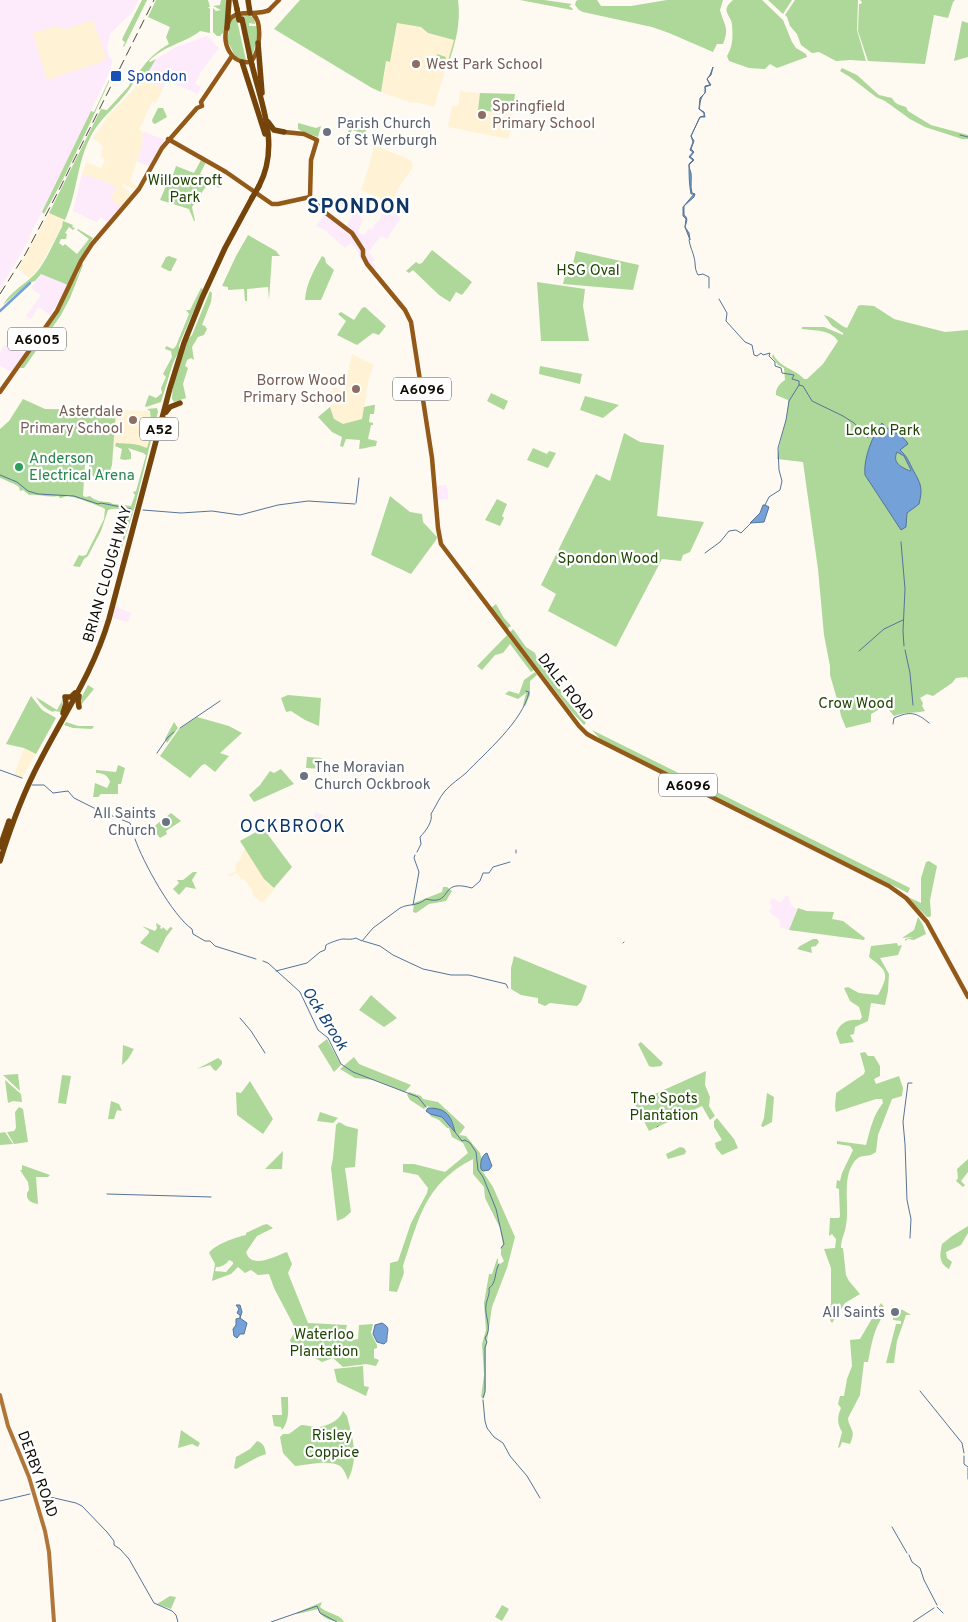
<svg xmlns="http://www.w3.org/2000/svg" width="968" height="1622" font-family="Overpass,sans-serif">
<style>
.commercial{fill:#fdeafb}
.built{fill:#fff2d5}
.green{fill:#aed79a;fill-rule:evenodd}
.water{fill:#73a1d8;stroke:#557499;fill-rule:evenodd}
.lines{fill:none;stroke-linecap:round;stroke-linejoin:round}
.stream{stroke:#557499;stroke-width:1}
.canal{stroke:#73a1d8;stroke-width:2.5}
.secondary{stroke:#b07539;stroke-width:4}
.primary{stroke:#925919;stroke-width:4.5}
.highway{stroke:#74440b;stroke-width:5.5}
.rail{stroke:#4b4841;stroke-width:1;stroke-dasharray:10 5;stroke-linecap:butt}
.highway-bridge{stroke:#74440b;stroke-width:5.5}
.education-dot{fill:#8d6e63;stroke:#fff;stroke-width:2}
.transit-dot{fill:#1a4fb4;stroke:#fff;stroke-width:2}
.worship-dot{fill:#6b7280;stroke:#fff;stroke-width:2}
.leisure-dot{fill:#2e9e5b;stroke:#fff;stroke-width:2}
.labels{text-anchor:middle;stroke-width:4.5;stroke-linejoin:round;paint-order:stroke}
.shield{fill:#fff;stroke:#575550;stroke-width:1}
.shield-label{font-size:14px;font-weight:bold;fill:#0f0c05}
.education-label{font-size:15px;fill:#785e54;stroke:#fff;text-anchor:start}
.transit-label{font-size:15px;fill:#164399;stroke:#fff;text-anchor:start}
.worship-label{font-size:15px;fill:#5b616d;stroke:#fff;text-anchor:start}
.park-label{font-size:15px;fill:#204604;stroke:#fff}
.leisure-label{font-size:15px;fill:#27864d;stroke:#fff;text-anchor:start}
.street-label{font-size:15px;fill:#0f0c05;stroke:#fff}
.water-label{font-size:16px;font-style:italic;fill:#134275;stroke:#fff}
.quarter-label{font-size:18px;letter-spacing:1px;fill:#0d3568;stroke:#fff}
.district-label{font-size:20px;font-weight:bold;letter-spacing:1px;fill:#0d3568;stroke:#fff}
</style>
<rect width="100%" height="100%" fill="#fefaf2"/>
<g class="commercial">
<path d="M0 0H139L131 13 110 34 107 48 109 56 112 60 111 69 48 201 29 236 30 238 0 289Z"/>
<path d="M207 36 219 48 200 73 195 84 201 87 198 94 166 80 163 88 144 79 156 59 176 47Z"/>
<path d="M144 132 165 140 150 167 137 161 143 142 141 140Z"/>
<path d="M82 174 107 182 117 188 121 207 107 222 101 217 96 222 73 211Z"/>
<path d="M385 205 390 208 389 211 395 213 400 218 387 239 381 236 372 247 369 253 375 260 372 262 376 267 373 270 366 259 361 261 357 250 351 243 345 248 328 233V232L316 226 325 214 331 220 346 228 354 211 363 219 358 233 365 235 369 228 372 230 376 222 378 223Z"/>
<path d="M41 274 68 285 50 315 42 309 38 308 31 319 26 316 41 295 31 288Z"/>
<path d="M4 345 25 353 12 372 0 366V354Z"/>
<path d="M447 485 448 499 438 500 437 486Z"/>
<path d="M115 606 131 613 128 622 112 618Z"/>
<path d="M316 812 323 815 321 821 323 823 320 830 313 827 314 820 312 819Z"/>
<path d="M786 895 789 897 791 905 797 909 789 930 780 927V920L769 912 772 907 770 903 772 898 781 903Z"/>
</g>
<g class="built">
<path d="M93 20 106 57 104 61 47 80 33 33 60 25 62 30Z"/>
<path d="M397 22 421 27 428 33 455 40 434 107 415 102 411 103 381 92 384 68 386 61 390 62Z"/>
<path d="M140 77 163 88 156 103 152 102 139 130 144 132 141 140 143 142 130 182 139 187 137 190 123 184 122 186 133 195 121 207 110 198 117 188 107 182 82 174 86 162 101 168 105 160 101 155 103 146 93 138 108 116 134 89Z"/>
<path d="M460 91 480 93 478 109 497 112H513L511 130 508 139 448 127 452 106H458Z"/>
<path d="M374 145 406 158 412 162 413 167 398 188 392 203 361 190 368 170Z"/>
<path d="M49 213 65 220 41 265 30 278 18 269Z"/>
<path d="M352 354 374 365 369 378 362 419 343 425 334 419 330 407 335 401 329 396 334 387 343 391Z"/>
<path d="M116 410 150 411 152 430 147 450 114 444Z"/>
<path d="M24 748 36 754 22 778 14 775Z"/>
<path d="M245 848 264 879 275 889 262 903 253 895 252 890 244 879 242 880 237 873 229 877 228 875 236 871 235 864 240 860Z"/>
</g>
<g class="green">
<path d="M142 0H147L124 47 123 46 125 42 122 40 123 37Z"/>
<path d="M156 0H208L210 7H208L210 9V33L200 31C185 43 163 46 149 61L150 62 156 59 144 79 137 75C146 61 155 52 169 44L166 37 170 27 148 17Z"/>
<path d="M221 0H228C228 11 229 29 220 36H217L213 32V8L216 11 221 10 213 6 220 5Z"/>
<path d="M300 0H458C461 22 456 41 449 62L448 61 454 40 428 33 421 27 397 23 390 62 386 61 381 92 372 88 274 29Z"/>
<path d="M520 0H544L572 4 569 6 573 9 572 10Z"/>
<path d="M578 0H597L601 6H631L667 0H723L720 10C724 26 730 27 723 44H717L713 52 669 33 652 27 583 12 579 10 575 5 576 1Z"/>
<path d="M733 0H762L783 20 792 42 796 48 806 54 807 57 777 68 770 64 765 69 749 68 729 61 727 56C733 46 733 36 732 25 732 15 719 12 733 0Z"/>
<path d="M768 0H792L783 14Z"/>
<path d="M795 0H858L857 30 866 61 850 60 836 61 819 52 812 53 801 45 797 34 790 26 787 17 785 15Z"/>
<path d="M860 0H955L953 2 948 18 934 15 925 64 868 61 858 31 859 4H861L862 2Z"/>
<path d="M247 14 254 18 255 24 249 23V26H257L258 34 252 57 244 15Z"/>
<path d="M236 16 246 60 236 58 227 40 231 20Z"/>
<path d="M962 21 968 23V57L954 61Z"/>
<path d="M437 54 446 57 442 68 434 65Z"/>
<path d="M842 68 857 75 879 95 892 98C895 104 899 105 906 107L908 111 931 125 968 135V139H962L925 127 910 119 885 101 876 97 850 77 840 71Z"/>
<path d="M114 69H115C93 116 71 167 44 214L42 212 91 111 94 112Z"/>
<path d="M133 79 135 80C124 102 101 115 90 138 77 163 77 194 65 220L49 213 101 109 107 110 128 87Z"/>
<path d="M480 93 515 94 513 112H497L478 110Z"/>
<path d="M158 108H163L167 117 155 124 153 123 152 120Z"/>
<path d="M298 123 316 128 321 126 318 137 303 132 298 129Z"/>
<path d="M355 123H361L367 128 364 137H361L362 133 352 130 350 134 347 135 350 126Z"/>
<path d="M201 160 206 162 200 174 223 182 219 188 209 182 192 207 195 221H194L189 209 160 200 166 186 169 187 176 166 194 173Z"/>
<path d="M63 221 73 225 72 227 75 228 73 230 69 227 65 233 67 234 66 239H61L59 243 63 246 65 244 77 254 89 239 77 230 78 229 93 238 87 247 68 285 41 274 35 281 29 283 3 305C9 293 25 284 33 276 45 265 54 241 62 227Z"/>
<path d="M248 235 276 251 280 256H272L269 300 268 287 247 289V301H245L244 289 228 290V287L222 286 236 256Z"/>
<path d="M432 250 472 282 462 295 456 292 450 302 439 295 413 270 409 273 406 271 416 262 419 264 422 263Z"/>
<path d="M576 251 639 265 633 290 563 284 568 262 573 263Z"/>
<path d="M169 256 177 259 171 271H169L161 267 166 257Z"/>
<path d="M322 256 325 258 326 263 334 270 321 300H305C306 284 314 270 322 256Z"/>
<path d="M82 263 83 265 70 298 61 315 24 368H20L78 274Z"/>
<path d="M537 282 585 289 583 306 589 341H541Z"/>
<path d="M201 288 203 289 179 345V351L173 363 161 402 146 407 145 406 149 395 156 398 162 393 161 388 166 377 163 374 172 357 171 351 165 349 166 346 173 349 176 346 189 314 186 310H190Z"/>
<path d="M210 291 212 293 211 302 202 325 205 326 207 329 204 335 198 337 192 347 194 360 191 358 187 360 185 366 188 368 183 384 186 398 174 402 172 399C172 379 182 358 188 339L192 335Z"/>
<path d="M861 305 874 306 894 319 945 332 968 330V679L967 677 956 678 952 683 933 696 927 694 920 698 923 703 922 706 925 711C914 714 908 711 894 716L888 709 883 707 871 714V722L846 728 841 716 839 706 830 675V666L824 635 818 569 803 462 777 459C779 440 789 419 788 400L776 395C775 389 780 383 785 380L784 368 778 365 772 357 773 354C780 368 794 368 804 379H807L823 364 838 341C830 329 814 331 802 329V327H824L843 335V333L832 326 824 315C834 317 838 325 847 328L858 306Z"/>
<path d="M365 307 386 326 379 335 373 333 357 345 337 335 346 321 338 314 341 312 354 320 362 308Z"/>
<path d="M540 366 582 374 580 384 539 374Z"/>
<path d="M491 393 508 401 504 410 487 401Z"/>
<path d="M585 396 619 405 603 418 580 410Z"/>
<path d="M23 399 45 409 116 410 112 465 108 477H94L91 474 89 464 85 463 83 496 86 497 90 496C94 501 103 502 109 502L113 504 131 506 135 495 133 492 136 491 146 455 143 453 128 448 131 453V459L125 460 120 459 122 449 115 446 116 443C129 444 136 443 147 448L152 430 150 411 147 409 157 408 158 412 135 506 118 560 129 512C124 508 114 508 108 510L101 531 88 556 84 559 80 567 73 566 79 555 82 556 86 555 104 519 105 509C101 506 72 496 68 496 65 496 63 498 60 498L58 496C48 498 38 494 29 495L23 490 20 491 19 487C15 484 5 480 0 478V429L9 421Z"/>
<path d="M373 405H375L374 414H370L369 422 373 423V425H371L368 439 377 441 376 446C370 446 365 449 359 449L360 440 346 439 343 447 340 446 342 437 332 432 318 417 330 407 334 419 343 424 362 419 364 407Z"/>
<path d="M624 433 640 442 664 445 657 516 704 522 690 552 683 555 681 561 662 559 616 647 548 611 556 594 541 585 596 474 610 481Z"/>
<path d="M533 448 547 454 549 451 556 453 548 468 527 460Z"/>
<path d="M390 496 410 512 422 514 423 522 437 537 436 540 411 574 371 555Z"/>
<path d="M497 499 507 504 502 516 504 518 500 526 485 520Z"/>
<path d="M496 604 504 618 511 626 507 629 491 608Z"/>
<path d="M513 629 526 647 535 653 538 661 562 692 561 694 586 723 584 725 571 711 510 632Z"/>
<path d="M507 635 534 670 531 672 510 644 503 653 495 655 482 670 477 666Z"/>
<path d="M535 672 537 675 530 681V695L525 706 523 705 526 693 518 699 505 694 509 691 519 694 524 680Z"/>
<path d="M88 685 94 689 80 706V700Z"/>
<path d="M288 695 321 698 319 726 305 720 291 711 286 712 281 698Z"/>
<path d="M31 696 42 710 56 718 36 754 24 748 6 744Z"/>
<path d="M36 697 57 710 63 699 61 712 54 711 53 712C46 709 40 704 36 697Z"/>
<path d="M197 717 229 726 242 733 220 753 229 756 215 772 205 764 202 765 190 778 160 756 179 729Z"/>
<path d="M66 722 78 726H94L92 729 73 728 64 725Z"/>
<path d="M174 722 178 728 167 743 165 739Z"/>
<path d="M592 730 910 888 908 893 600 739Z"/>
<path d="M307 757 322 758 321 769 306 768Z"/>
<path d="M118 765 125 768 121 784H118V794H101L98 797H93L95 783 107 788 110 782C108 775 103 773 96 773V770L116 772Z"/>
<path d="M281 769 294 784 254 802 249 795 260 785 270 771 274 773Z"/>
<path d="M171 813 181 821 166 831 167 834 160 838 152 828Z"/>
<path d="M263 828 292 867 274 888 264 879 240 841Z"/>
<path d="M929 861 937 866 930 900 931 915 930 917H927L906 896 921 903V878L926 862Z"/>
<path d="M193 872H197L192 880 196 889 186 887 179 895 173 889 179 883 177 880H183Z"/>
<path d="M443 887H447L452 891 446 901 429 904 416 913 413 912 414 903 442 892Z"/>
<path d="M798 908 807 911 834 912 832 919 843 921 865 938 864 940 789 930Z"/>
<path d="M918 917 923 925 926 934 914 940 908 939 905 941V939L914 937 902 938 914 930Z"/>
<path d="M156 923 161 926 160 928 162 929 163 927 167 931 170 927 173 928 166 937 158 953 140 943 149 933V931L142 926 155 931 157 928Z"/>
<path d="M813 939H817L819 942 816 946 811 947 812 953 797 949 800 946Z"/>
<path d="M897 943 898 946 902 945 898 955 880 958 889 974 888 991 885 1005 871 1003 868 1021 855 1027 854 1034 850 1035 854 1042 840 1044 836 1033C841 1022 848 1019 860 1020L862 1017 859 1007 850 1001 844 988 848 987 859 993 878 995C890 973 887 971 869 957L871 946Z"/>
<path d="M514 956 587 986 581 1002 577 1006 550 1003 545 1006 538 1003V998L521 995 511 989V968Z"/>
<path d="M371 995 397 1018 384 1027 359 1010Z"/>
<path d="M327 1039 341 1065 334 1072 318 1046Z"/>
<path d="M641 1042 663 1063 661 1066 652 1067 649 1066 638 1044Z"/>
<path d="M123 1045 134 1049 128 1059 122 1065Z"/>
<path d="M865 1052 868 1056H874L880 1066V1076L874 1079 876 1084 899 1076 903 1088 902 1096 892 1099 878 1135 876 1152C868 1158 864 1154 858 1158 840 1172 850 1206 846 1225 845 1234 841 1238 841 1248H843L846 1275 849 1281 860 1294 845 1303 832 1323 830 1320 829 1313 831 1304V1268L824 1249 835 1248 836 1239 832 1234 829 1236 830 1218H839L840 1216 839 1191V1189L836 1188 837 1180 840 1181 842 1173 853 1150 850 1146 837 1144V1141L866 1145C870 1130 873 1115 883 1103L882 1099H876L836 1112C834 1105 836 1100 836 1093L864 1074 865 1071 860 1053Z"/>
<path d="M354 1057 359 1064 411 1085 405 1092 375 1080 355 1078 340 1069Z"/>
<path d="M218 1058 222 1061V1064L216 1071 214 1070 210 1065 197 1069Z"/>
<path d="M706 1071 705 1085 710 1097 709 1106 715 1116 710 1120 702 1106 649 1131 635 1104 637 1102Z"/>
<path d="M18 1074 20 1091 3 1075Z"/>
<path d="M62 1075 71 1076 66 1104 58 1103Z"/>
<path d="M5 1080 21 1094 22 1102 13 1101 8 1103Z"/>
<path d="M250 1081 273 1119 263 1134 237 1115 236 1092 241 1093Z"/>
<path d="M409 1092 421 1096 423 1099 438 1102 465 1127 459 1135 466 1136 480 1153 482 1160 481 1169 493 1187 515 1237 507 1268 492 1307 486 1348V1388L484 1398 481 1397 484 1375 482 1344 486 1330 484 1303 489 1274H492L497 1259 498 1258V1263L499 1265 504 1261 501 1255V1248L503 1244 500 1228 485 1198 484 1187 473 1174V1159C424 1184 419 1219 403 1266L404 1273 397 1292 389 1291 390 1263 398 1261 411 1223 427 1193 428 1188 418 1175 403 1172V1164H414L445 1172 468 1153 463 1143 452 1137 449 1128H447L439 1120 430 1116 432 1114 442 1117 455 1131C450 1111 444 1112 427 1106L424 1109 410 1100 407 1095Z"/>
<path d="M767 1093 774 1097 772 1122 763 1127 761 1126 764 1118Z"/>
<path d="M111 1101 119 1104 122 1111 117 1110 114 1119H108Z"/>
<path d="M19 1107 23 1109 28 1142 14 1144 7 1132 14 1131 16 1128 15 1112Z"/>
<path d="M320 1112 338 1118 333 1123 317 1121Z"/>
<path d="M717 1118 734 1139 738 1148 722 1155 716 1148 715 1143 722 1140 714 1127V1121Z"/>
<path d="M339 1122 346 1126 358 1129 355 1167 345 1168 351 1212 344 1218 337 1221 331 1168 333 1158 336 1125Z"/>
<path d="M5 1132 13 1144 0 1145V1133Z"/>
<path d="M680 1147 684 1148 686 1151 685 1154 668 1159 666 1154Z"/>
<path d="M283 1151 282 1169H265Z"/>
<path d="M968 1159V1172L961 1181 965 1185 963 1187 956 1181 958 1178 957 1169Z"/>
<path d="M22 1165 50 1175 48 1177H36L38 1204C31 1203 26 1200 27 1193L29 1190 28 1182 20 1170H22Z"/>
<path d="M267 1224 273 1228 257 1236 246 1252C251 1270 275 1256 287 1252L292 1264 288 1273 308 1323 347 1325 344 1337 348 1341 358 1339 359 1325 373 1324 371 1333 377 1345V1348L374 1349V1358L379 1360 376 1366 366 1364 343 1367 333 1358 322 1362 303 1351 293 1350 290 1340 296 1330 274 1288 269 1274 258 1275 251 1270 245 1273 238 1267 231 1274 212 1281 215 1264 209 1253C214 1245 236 1237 246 1235V1233L263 1225ZM229 1260 233 1262V1264L226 1272 215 1271 216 1267C220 1268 227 1264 229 1260Z"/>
<path d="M968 1226V1233L961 1245 946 1252 947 1258 952 1262 949 1269C938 1263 940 1254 942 1244L952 1236Z"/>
<path d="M881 1303 884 1307 881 1309 885 1314C874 1326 871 1346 868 1362H864L860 1395 848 1418C849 1430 857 1429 850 1444L842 1442 840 1447 838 1448 842 1432C837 1423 837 1417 841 1408L838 1404 840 1396H844L847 1379 852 1366 850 1340 860 1339Z"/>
<path d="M896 1309 903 1310 911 1315H906L897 1341 894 1363H886L896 1324H901V1321L893 1320V1311Z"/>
<path d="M363 1366 364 1386 369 1387 366 1396 337 1382 334 1369Z"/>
<path d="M281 1397H288C288 1410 290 1420 282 1430L281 1427 274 1426 272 1415H282Z"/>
<path d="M343 1411 347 1416C353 1440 359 1457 348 1480 346 1475 344 1469 340 1466 330 1459 306 1465 295 1466L283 1453 280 1437 283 1434H289L301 1425C307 1425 313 1428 319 1427 328 1426 340 1420 343 1411Z"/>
<path d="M181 1430 200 1443 198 1447 192 1444 178 1448Z"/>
<path d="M257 1441C264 1443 265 1448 266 1454L258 1457 236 1469 234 1468 236 1457 250 1449Z"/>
<path d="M170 1596 176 1597 171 1609 157 1604Z"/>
<path d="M322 1602 320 1607C327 1614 339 1613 344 1622 334 1622 321 1619 318 1609L297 1614 296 1613Z"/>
<path d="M502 1605 509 1609 502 1621 495 1617Z"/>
</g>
<g class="water">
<path d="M713 67 711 75 707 79 711 85 705 87C707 94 703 93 701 99 700 101 700 106 699 109L704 112 705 117H700L691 136 694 141 691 149 694 152 690 157 692 158 694 160 689 165C689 167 690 170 691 173 692 178 690 186 692 193L695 194 694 197 684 206V215C689 218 686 223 685 227L689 233 690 240 685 227 686 219 683 216V207L694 194H691C689 184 689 174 689 164L693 160 689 157 693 152 690 150 693 142 691 136 700 117 704 116V113L699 109 700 98 705 93V86L710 85 707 79 710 75Z"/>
<path d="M882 423C888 432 903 433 908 444L900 450C907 456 909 462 913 470 921 484 923 488 919 504L907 513 906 527 901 530 865 475C863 459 873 434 882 423ZM897 452 904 456 911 470 910 471C901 467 892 463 897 452Z"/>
<path d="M763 505H765L769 507 764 522 750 523 760 513Z"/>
<path d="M428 1108C445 1108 451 1114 455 1132L442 1117 430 1114 426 1111Z"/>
<path d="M487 1153 492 1166 489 1170 483 1171 481 1169C480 1164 481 1155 487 1153Z"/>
<path d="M236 1305H240L242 1312 240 1318 247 1323 244 1334H240L237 1338 234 1336 233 1329 236 1325V1319L240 1318V1315L237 1313 239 1309Z"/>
<path d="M382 1323C391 1328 387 1330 387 1338 386 1344 389 1339 384 1344L377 1342 373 1334 375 1325Z"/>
</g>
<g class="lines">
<g class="stream">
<path d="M960 135 968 137"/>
<path d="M689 240C690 247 693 252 694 257 696 264 694 268 698 275L703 274 709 277V288"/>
<path d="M719 299 727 313 726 321 745 342 752 345 754 355 757 356 761 353 763 355 770 353 769 356 775 362V366L781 368 782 373 794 375 792 379 799 381V385L803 386 812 401 843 416 854 423 868 438"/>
<path d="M865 435 873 430"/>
<path d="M0 475 17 482 28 491 38 494 74 496 98 504 101 503 131 509"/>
<path d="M356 503 359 478"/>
<path d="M765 505 769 497 780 490 782 481 779 470 778 448 786 420 789 401 799 385"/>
<path d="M143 510 181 513 212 511 240 515 278 505 308 501 355 504"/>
<path d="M901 542 905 589 903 631 904 646"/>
<path d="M705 553 720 542 729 531 736 530 741 533 751 523"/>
<path d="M905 650 910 673 913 705"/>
<path d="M859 651 884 629 903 620"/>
<path d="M893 724 894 718C910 711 916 712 929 723"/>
<path d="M180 728 220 701"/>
<path d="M157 753 168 737 174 732"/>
<path d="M0 770 22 778"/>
<path d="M32 785H44L53 793 68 791 74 798 94 808 101 813H105L130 823 135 836"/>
<path d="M135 839C143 862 172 915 192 929L193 934 205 941H210L215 946 256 959"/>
<path d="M417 852 421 844 420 837C426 831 433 821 431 814 436 806 439 798 445 791 451 784 459 779 466 773 485 753 523 721 529 692L526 691"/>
<path d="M516 853V850"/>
<path d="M413 905 419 872 414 858 415 855"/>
<path d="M363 941 380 946 393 955 423 969 451 975H469L506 984 508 988"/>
<path d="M623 943 624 942"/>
<path d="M263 961 268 963 300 992 318 1030 328 1038 341 1064 353 1072 418 1097 426 1107"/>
<path d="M276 971 307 963 320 952 325 950 326 945C329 943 340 939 343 939 348 939 351 940 356 938L362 941 373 928 400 908C410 903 416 907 426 899 448 905 443 888 456 886 460 885 468 887 472 888L480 881 483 873H489L493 867 510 862"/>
<path d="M240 1018 251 1031 265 1053"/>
<path d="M657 1127 658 1126"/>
<path d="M455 1132 462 1141 465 1140 470 1143 476 1152 478 1170 483 1177 496 1209 504 1244 501 1248"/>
<path d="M107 1194 211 1197"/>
<path d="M910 1238 911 1219 907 1200 905 1144 903 1122 908 1083H912"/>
<path d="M920 1391 962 1443 964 1453"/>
<path d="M483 1398 485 1392V1347L487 1342 485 1338C493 1328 484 1316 486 1305 487 1298 490 1295 489 1288 497 1283 494 1272 499 1264"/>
<path d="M483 1400 485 1421 487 1428 494 1437 503 1443 510 1456 527 1476 540 1498"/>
<path d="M964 1456V1464L968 1467"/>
<path d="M968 1468V1479"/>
<path d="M39 1494 46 1495 49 1494 50 1497 76 1503 82 1506 107 1532 114 1541V1545L120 1549 129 1559 154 1603 172 1611 176 1615 178 1622"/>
<path d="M0 1501 30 1494"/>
<path d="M892 1527 907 1553"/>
<path d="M909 1555 912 1562 920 1568 924 1580 937 1605"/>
<path d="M937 1607 943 1613"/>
<path d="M271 1622 317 1606 320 1613 337 1622"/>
<path d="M913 1622 934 1608"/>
</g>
<path class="canal" d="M0 311 30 283"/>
<path class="secondary" d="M0 1395 8 1426 29 1477 45 1531 49 1552 54 1622"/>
<g class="primary">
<path d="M268 11 279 0"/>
<path d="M253 14C263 23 260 54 250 62 230 64 222 43 227 27 228 24 229 19 232 17 240 10 258 16 269 10"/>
<path d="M284 132 304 134 317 140 311 160 310 197 322 210 352 233 363 250V256L367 264 405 310 411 322 432 458 438 528 441 544 579 726 587 734 596 739 889 886 906 898 927 922 968 997"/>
<path d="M168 139 226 172 272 204H278L310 197"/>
<path d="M0 392 57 311 81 261 92 244 139 189 162 148 197 108 202 106 201 102 232 56"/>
</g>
<g class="highway">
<path d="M235 0 237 9"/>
<path d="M248 0 250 13"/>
<path d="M242 19 250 57"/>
<path d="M227 28 229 0"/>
<path d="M258 43 262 93"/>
<path d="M242 62 265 134"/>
<path d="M252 65C262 106 280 146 259 186"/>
<path d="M268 122 274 130 284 132"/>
<path d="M166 412 170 407 180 403"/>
<path d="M79 696 78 701 79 707"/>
<path d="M63 713 66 703 65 697H71L75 693"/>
<path d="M0 847 9 821"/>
<path d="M0 861C11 826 23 793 40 761 65 712 93 673 109 619L170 388 184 343 202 298 225 248 252 198"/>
</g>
<path class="rail" d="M0 294 26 253 59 190 154 0"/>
<g class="highway-bridge">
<path d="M237 9 239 20"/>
<path d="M250 57 252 65"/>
<path d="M252 198 259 186"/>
</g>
</g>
<g class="education-dot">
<circle cx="416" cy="64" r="5"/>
<circle cx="482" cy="115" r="5"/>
<circle cx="356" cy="389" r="5"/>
<circle cx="133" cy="420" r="5"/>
</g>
<rect class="transit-dot" x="110" y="70" width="12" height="12" rx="2.5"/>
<g class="worship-dot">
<circle cx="327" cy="132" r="5"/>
<circle cx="304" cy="776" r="5"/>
<circle cx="166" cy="822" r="5"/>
<circle cx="895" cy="1312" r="5"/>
</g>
<circle class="leisure-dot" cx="19" cy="467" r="5"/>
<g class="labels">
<g class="shield">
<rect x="8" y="327.5" width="58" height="23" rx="4"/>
<rect x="393" y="377.5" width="58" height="23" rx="4"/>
<rect x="140" y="417.5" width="38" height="23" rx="4"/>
<rect x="659" y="773.5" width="58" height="23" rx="4"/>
</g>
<g class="shield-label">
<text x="37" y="344">A6005</text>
<text x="422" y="394">A6096</text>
<text x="159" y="434">A52</text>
<text x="688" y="790">A6096</text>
</g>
<g class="education-label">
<text x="426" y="69">West Park School</text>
<text x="492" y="111">Springfield<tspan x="492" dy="17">Primary School</tspan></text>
<text x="346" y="385" text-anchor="end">Borrow Wood<tspan x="346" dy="17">Primary School</tspan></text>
<text x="123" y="416" text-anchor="end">Asterdale<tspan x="123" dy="17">Primary School</tspan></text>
</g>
<g class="transit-label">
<text x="127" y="81">Spondon</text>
</g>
<g class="worship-label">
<text x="337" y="128">Parish Church<tspan x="337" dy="17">of St Werburgh</tspan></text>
<text x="314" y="772">The Moravian<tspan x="314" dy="17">Church Ockbrook</tspan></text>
<text x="156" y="818" text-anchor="end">All Saints<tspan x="156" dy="17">Church</tspan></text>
<text x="885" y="1317" text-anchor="end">All Saints</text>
</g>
<g class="park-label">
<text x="185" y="185">Willowcroft<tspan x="185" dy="17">Park</tspan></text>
<text x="588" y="275">HSG Oval</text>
<text x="883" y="435">Locko Park</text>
<text x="608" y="563">Spondon Wood</text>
<text x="856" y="708">Crow Wood</text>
<text x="664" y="1103">The Spots<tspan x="664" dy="17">Plantation</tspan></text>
<text x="324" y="1339">Waterloo<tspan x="324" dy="17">Plantation</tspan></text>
<text x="332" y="1440">Risley<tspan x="332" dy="17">Coppice</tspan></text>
</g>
<g class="leisure-label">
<text x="29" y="463">Anderson<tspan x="29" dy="17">Electrical Arena</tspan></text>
</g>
<g class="street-label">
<text transform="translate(107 574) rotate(-74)" y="5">BRIAN CLOUGH WAY</text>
<text transform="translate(566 687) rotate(52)" y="5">DALE ROAD</text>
<text transform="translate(38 1474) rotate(70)" y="5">DERBY ROAD</text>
</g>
<g class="water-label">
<text transform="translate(326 1018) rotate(58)" y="6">Ock Brook</text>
</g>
<g class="quarter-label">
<text x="293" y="832">OCKBROOK</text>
</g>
<g class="district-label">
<text x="359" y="213">SPONDON</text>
</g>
</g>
</svg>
